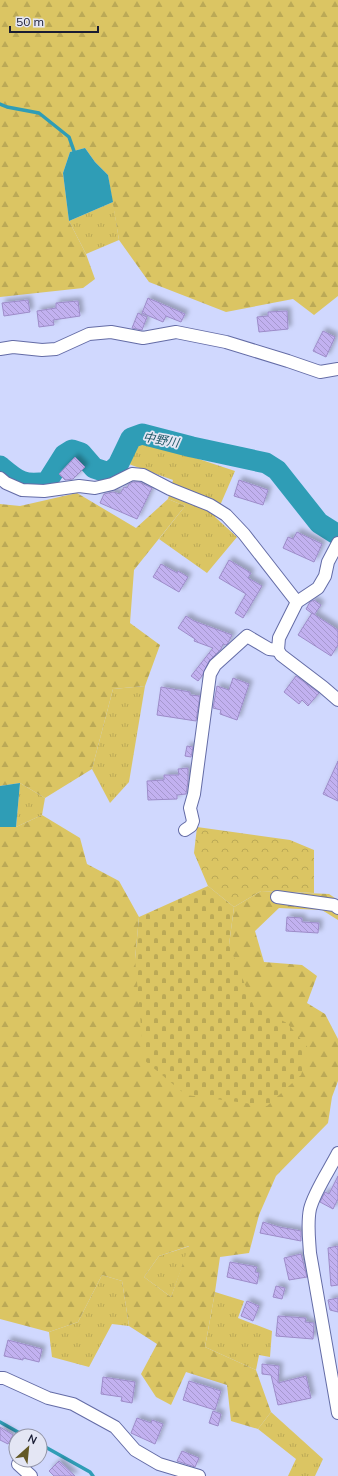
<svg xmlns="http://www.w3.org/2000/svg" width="338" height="1476" font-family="Mulish,'Noto Sans JP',sans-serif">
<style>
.grass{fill:url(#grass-tufts)}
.forest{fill:url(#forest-firs);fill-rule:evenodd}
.cemetery{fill:url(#cemetery-stones)}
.park{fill:url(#park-crowns)}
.water{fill:#2f9db6}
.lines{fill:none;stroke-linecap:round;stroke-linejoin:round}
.stream{stroke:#2f9db6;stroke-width:3.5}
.river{stroke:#2f9db6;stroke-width:21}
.building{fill:url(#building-back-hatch);stroke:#9d8cc9;filter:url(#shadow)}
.street-casing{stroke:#646ca6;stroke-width:14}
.street{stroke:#fff;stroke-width:12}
.labels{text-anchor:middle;stroke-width:3.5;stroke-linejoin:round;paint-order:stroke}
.water-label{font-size:12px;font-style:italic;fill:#1e5866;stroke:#e4e6f4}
</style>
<defs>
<pattern id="grass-tufts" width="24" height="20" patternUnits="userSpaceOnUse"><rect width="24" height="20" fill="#dbc563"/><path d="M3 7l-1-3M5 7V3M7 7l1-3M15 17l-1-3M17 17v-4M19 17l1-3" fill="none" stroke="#bba956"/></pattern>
<pattern id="forest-firs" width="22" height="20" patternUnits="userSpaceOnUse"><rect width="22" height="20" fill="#dbc563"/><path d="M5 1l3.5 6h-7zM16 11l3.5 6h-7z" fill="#bba956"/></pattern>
<pattern id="cemetery-stones" width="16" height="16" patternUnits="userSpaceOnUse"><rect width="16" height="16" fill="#dbc563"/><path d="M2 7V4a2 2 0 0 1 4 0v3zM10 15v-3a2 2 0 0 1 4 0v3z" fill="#bba956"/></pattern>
<pattern id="park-crowns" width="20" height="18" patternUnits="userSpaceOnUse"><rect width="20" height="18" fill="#dbc563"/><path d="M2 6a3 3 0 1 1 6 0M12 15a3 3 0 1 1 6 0" fill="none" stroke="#bba956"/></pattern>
<pattern id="building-back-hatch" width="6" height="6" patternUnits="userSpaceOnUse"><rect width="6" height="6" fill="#c2b1f0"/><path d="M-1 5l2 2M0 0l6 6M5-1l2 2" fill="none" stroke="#a698ce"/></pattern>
<filter id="shadow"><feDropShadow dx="3.5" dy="-3.5" stdDeviation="2" flood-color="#0004"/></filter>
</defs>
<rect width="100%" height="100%" fill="#d0d8fe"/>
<g class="grass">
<path d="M113 202 119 240 86 254 69 221Z"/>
<path d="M138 439 235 471 215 517 237 537 207 573 159 539 185 506 168 499 173 480 123 462Z"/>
<path d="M145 686 129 782 110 803 92 769 113 689Z"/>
<path d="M20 783 45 798 42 815 16 827Z"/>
<path d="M190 1246 171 1297 144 1277 159 1256Z"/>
<path d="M102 1275 122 1281 129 1326 112 1324 89 1367 52 1357 49 1332 78 1322Z"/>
<path d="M215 1292 244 1301 238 1318 272 1331 270 1357 259 1355 256 1370 205 1347Z"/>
<path d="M271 1412 323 1459 315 1476H288L296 1459 258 1429Z"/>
</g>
<g class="forest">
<path d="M0 0H338V296L314 315 293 299 226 312 149 282 119 240 108 175 95 162 85 148 70 152 63 173 69 221 86 254 95 279 83 288 0 297Z"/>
<path d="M77 493 136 528 168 499 185 506 134 570 130 623 160 645 145 686 113 689 92 769 45 798 20 783 0 786V504L20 506Z"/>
<path d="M42 815 80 838 87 864 119 881 139 917 135 959 241 1046 229 945 234 907 261 891 329 894 338 900V920L322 910 279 908 255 931 264 962 302 965 317 976 307 1003 325 1014 338 1039V1081L332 1097 328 1123 276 1176 259 1215 249 1253 220 1257 215 1292 205 1347 256 1370 271 1412 258 1429 231 1421 227 1385 186 1372 171 1405 156 1397 141 1374 157 1344 129 1326 122 1281 102 1275 78 1322 49 1332 0 1319V827H16ZM189 1246 171 1297 144 1277 159 1256Z"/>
</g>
<path class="cemetery" d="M208 886 234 907 229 945 254 1007 287 1023 309 1049 301 1075 267 1106 186 1095 144 1060 135 959 139 917Z"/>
<path class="park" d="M197 827 290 840 314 850V893L261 891 234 907 208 886 194 853Z"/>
<g class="water">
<path d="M85 148 95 162 108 175 113 202 69 221 63 173 70 152Z"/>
<path d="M20 783 16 827H0V786Z"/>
</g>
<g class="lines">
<g class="stream">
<path d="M0 104 7 107 39 113 69 137 75 154"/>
<path d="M0 1422 25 1436"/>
<path d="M40 1444 90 1472 93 1476"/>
</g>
<path class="river" d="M0 466C18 481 23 486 47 482L64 455 72 450 81 453 94 468 109 473 118 465 131 438 142 434 192 447 266 463 277 470 319 523 338 535"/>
</g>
<g class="building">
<path d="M148 298 185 314 181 322 166 316 163 322 142 313Z"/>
<path d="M28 300 30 312 4 316 2 303Z"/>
<path d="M78 301 80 316 53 320 54 325 39 327 37 311 56 308V303Z"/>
<path d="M287 311 288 329 259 332 257 317 268 316V312Z"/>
<path d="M138 313 147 317 142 330 132 328Z"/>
<path d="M323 331 335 337 326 357 313 351Z"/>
<path d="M75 457 85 467 73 479 65 480 59 474Z"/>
<path d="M239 480 268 490 263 505 234 496Z"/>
<path d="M133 482H139L152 488 137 519 100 503 104 494 113 492 120 494 124 487 127 488 129 484Z"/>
<path d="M297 532 322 544 314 562 283 548 288 537 293 539Z"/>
<path d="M229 560 251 573 248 578 262 586 243 618 235 613 246 594 219 578Z"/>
<path d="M161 564 177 573 178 571 188 577 179 592 153 577Z"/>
<path d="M314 600 321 605 314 615 306 609 310 602Z"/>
<path d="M312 613 338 630V645L331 656 298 635Z"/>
<path d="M186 616 194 621 232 635 228 643 226 645 223 644 221 649 209 661 202 676 198 681 191 676 213 648 194 641 195 639 178 628Z"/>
<path d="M296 676 319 693 308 706 302 700 299 704 284 692Z"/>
<path d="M233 678 249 684 237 720 220 714 221 710 213 708 217 686 229 690Z"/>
<path d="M161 687 190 692V695L200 696 196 721 157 715Z"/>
<path d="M187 746 193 747 191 757 185 756Z"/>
<path d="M338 761V801L323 794Z"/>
<path d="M188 768V781L186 794 177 795V799L148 800 147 781 164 780V775H179L178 769Z"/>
<path d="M287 917 302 918V922L319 923 318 933 286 931Z"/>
<path d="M338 1176V1199L333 1209 320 1202 325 1192 329 1194Z"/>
<path d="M263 1222 279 1227 301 1231V1241L260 1233Z"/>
<path d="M338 1246V1285L331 1286 328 1248Z"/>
<path d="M301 1254 307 1277 289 1280 284 1258Z"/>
<path d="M230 1262 257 1267 255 1272 259 1273 257 1284 227 1277Z"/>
<path d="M276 1286 285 1288 282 1299 273 1297Z"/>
<path d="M338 1298V1312L330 1310 328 1300Z"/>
<path d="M247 1301 259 1306 253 1321 241 1316Z"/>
<path d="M278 1316 306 1318 305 1322 314 1323 313 1339 276 1336Z"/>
<path d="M8 1340 42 1349 39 1362 23 1358V1360L4 1356Z"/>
<path d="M262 1364 279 1366 278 1383 306 1376 311 1398 278 1405 271 1375 262 1374Z"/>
<path d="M103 1377 135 1382 132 1403 121 1401 122 1397 101 1394Z"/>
<path d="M189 1381 221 1391 215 1410 183 1400Z"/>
<path d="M213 1411 221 1414 218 1426 209 1423Z"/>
<path d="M137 1418 151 1423 152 1420 163 1424 155 1444 131 1433Z"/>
<path d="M0 1427 13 1435 8 1444 0 1440Z"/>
<path d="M182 1451 199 1458 195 1467 177 1461Z"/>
<path d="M59 1461 75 1476H54L49 1471Z"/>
</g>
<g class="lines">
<g class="street-casing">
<g id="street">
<path d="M0 349 13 347 42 350 56 349 89 334 111 332 143 338 176 332 226 342 288 361 320 372 338 369"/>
<path d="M0 478 6 483 22 490 44 491 79 486 95 488 112 484 132 474 143 475 170 489 210 505 226 515 244 534 297 602"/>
<path d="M338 543 328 562 325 576 318 588 297 602 279 638 278 650 281 655 323 687 338 700"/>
<path d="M185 830 191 826 193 821 190 808 194 794 210 674 215 665 247 636 269 649 278 650"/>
<path d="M277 897 334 905 338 908"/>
<path d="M338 1153C330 1169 314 1192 310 1209 307 1223 309 1238 310 1253L338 1413"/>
<path d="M0 1378H4L48 1398 73 1404 115 1427 135 1450 159 1464 199 1476"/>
<path d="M18 1464 31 1476"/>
</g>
</g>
<use href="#street" class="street"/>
</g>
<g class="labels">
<g class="water-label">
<text transform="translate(161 440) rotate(10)" y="4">中野川</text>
</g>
</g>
<g transform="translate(28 1448) rotate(27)"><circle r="19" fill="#e4e6f4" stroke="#9395a7"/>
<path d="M0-3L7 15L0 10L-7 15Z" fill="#645925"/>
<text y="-6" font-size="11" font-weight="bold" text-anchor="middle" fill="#191c33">N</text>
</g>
<path d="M10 26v6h88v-6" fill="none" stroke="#191c33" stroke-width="2"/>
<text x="16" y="26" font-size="12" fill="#191c33" stroke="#e4e6f4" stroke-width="3" paint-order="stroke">50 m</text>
</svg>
